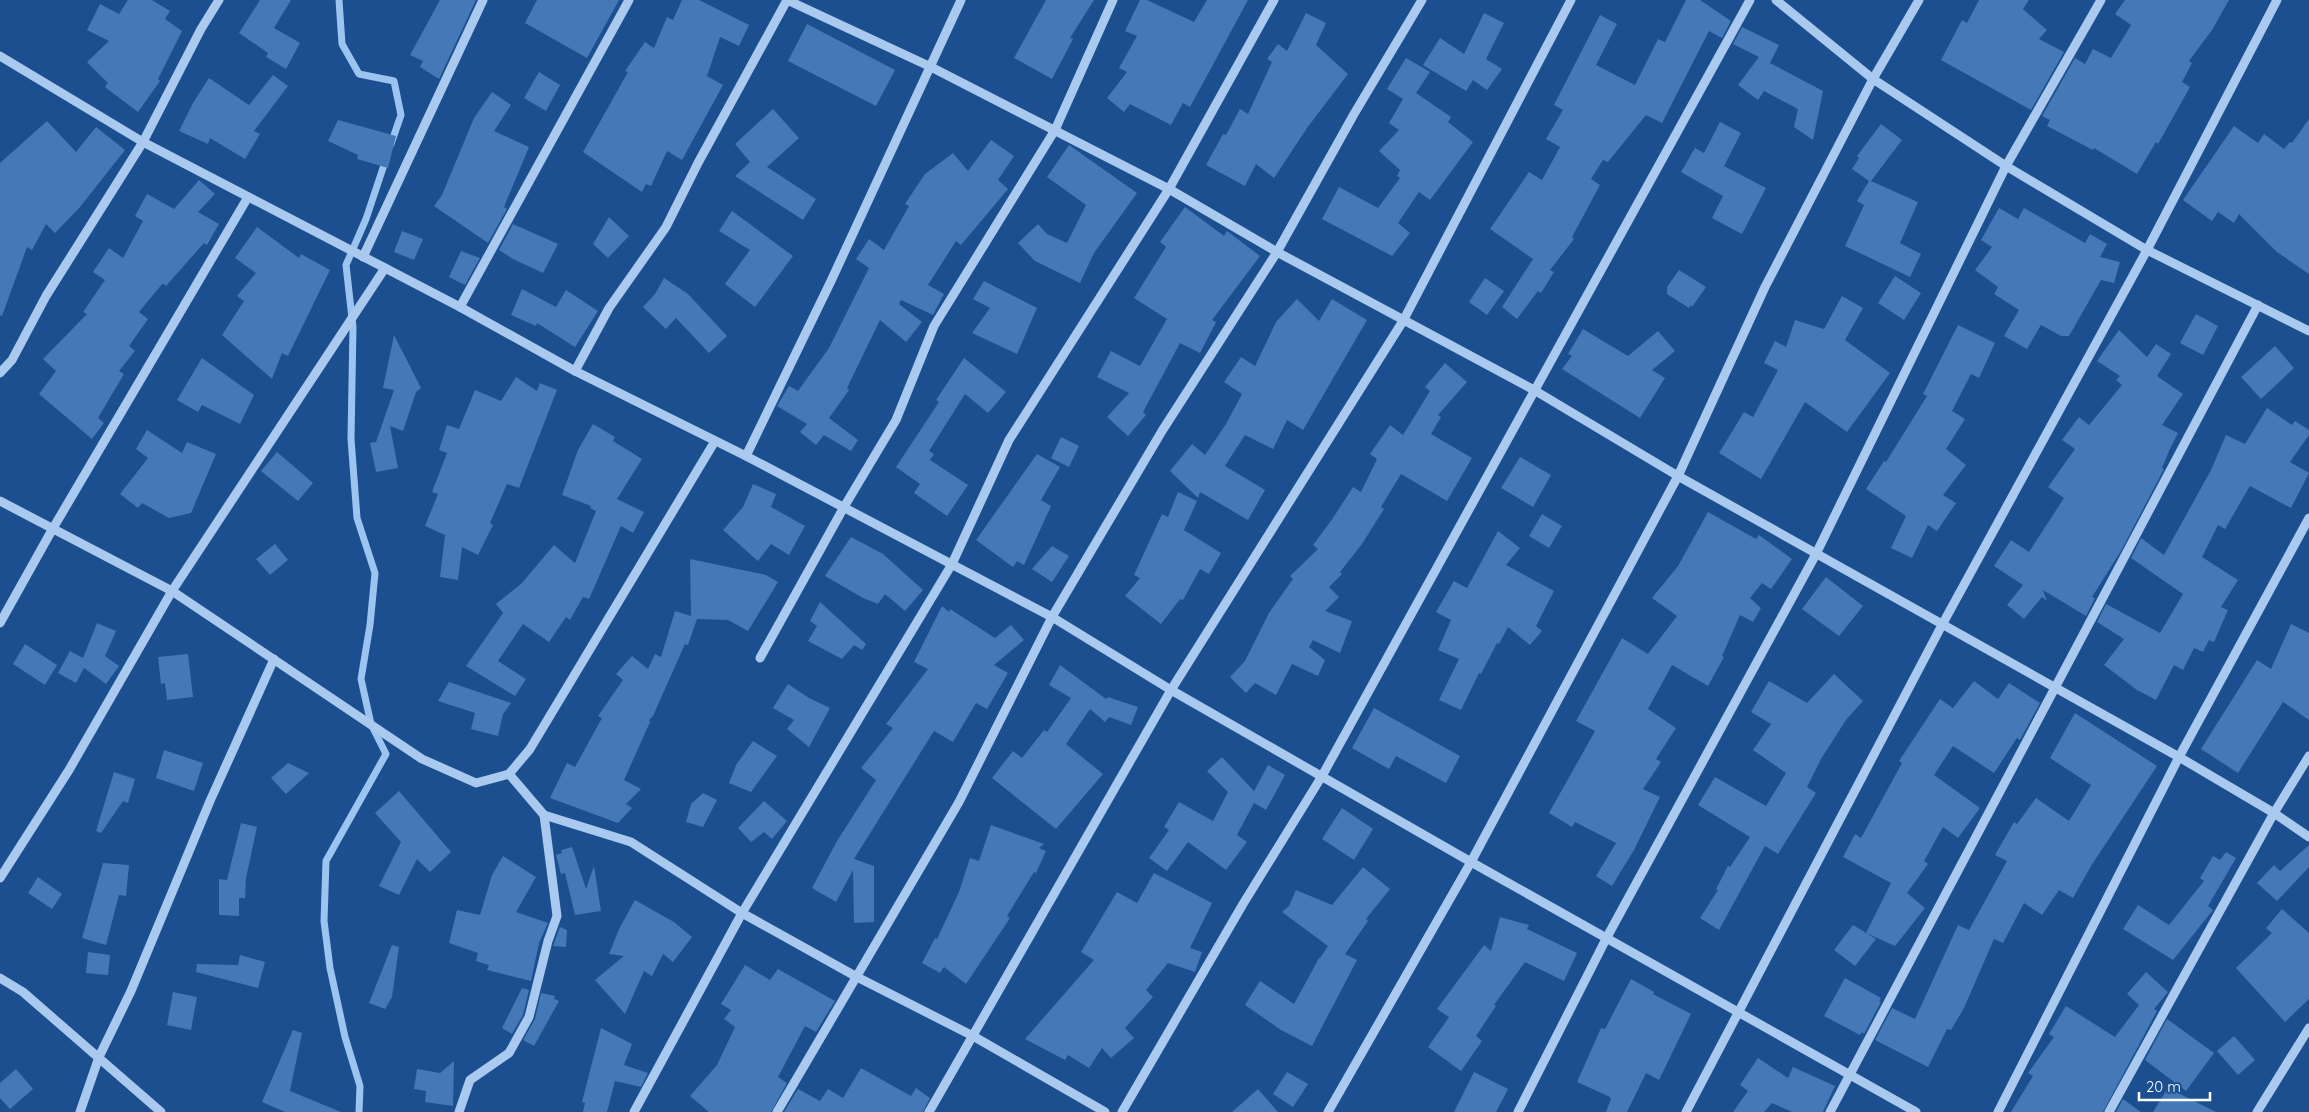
<svg xmlns="http://www.w3.org/2000/svg" width="2309" height="1112" font-family="Quicksand,sans-serif">
<style>
.lines{fill:none;stroke-linecap:round;stroke-linejoin:round}
.stream{stroke:#9cc4f0;stroke-width:7}
.building{fill:#4478b7}
.minor{stroke:#a9c9ee;stroke-width:9}
</style>
<rect width="100%" height="100%" fill="#1b4f8f"/>
<g class="lines">
<g class="stream">
<path d="M339 0 342 44 359 74 394 81 401 115 391 144"/>
<path d="M359 1112 360 1086 345 1037 330 968 324 921 326 861 386 754 371 724 361 679 370 625 375 573 357 518 351 439 353 327 346 265 366 219 386 159"/>
</g>
</g>
<g class="building">
<path d="M128 0H152L170 11 165 19 182 31 158 79 160 81 138 112 105 87 108 83 87 62 109 41 87 30 100 4 119 14Z"/>
<path d="M260 0H291L274 28 300 43 286 69 266 57 268 53 239 33Z"/>
<path d="M440 0H476L439 79 420 67 423 61 410 55Z"/>
<path d="M537 0H619L587 58 525 23Z"/>
<path d="M682 0H699L749 25 739 46 720 37 707 76 723 85 682 160 667 151 651 186 646 184 642 192 583 152 628 72 625 71 645 42 654 48 667 17 673 20Z"/>
<path d="M1046 0H1094L1070 38 1073 39 1052 79 1014 58Z"/>
<path d="M1140 0H1147L1194 22 1207 0H1248L1190 107 1183 103 1171 125 1130 104 1124 112 1107 98 1127 72 1119 68 1137 36 1125 31Z"/>
<path d="M1686 0H1700L1731 21 1722 38 1709 31 1662 123 1646 115 1608 162 1603 160 1591 179 1600 185 1572 237 1574 239 1550 270 1554 272 1541 293 1538 291 1517 319 1502 307 1533 259 1490 229 1529 172 1542 180 1560 147 1546 139 1563 110 1554 105 1600 15 1617 24 1596 65 1635 85 1658 39 1665 42Z"/>
<path d="M1979 0H2029L2023 9 2047 30 2039 39 2064 52 2031 110 1941 60 1962 20 1967 23Z"/>
<path d="M2125 0H2229L2212 30 2189 61 2192 63 2182 82 2190 87 2158 144 2156 142 2137 174 2094 148 2093 150 2047 126 2050 120 2042 116 2075 58 2085 64 2093 49 2111 58 2131 25 2115 14Z"/>
<path d="M1306 13 1326 23 1316 45 1348 74 1307 128 1274 178 1256 164 1245 186 1206 165 1223 134 1226 135 1240 109 1248 114 1272 62 1267 59 1278 44 1287 51Z"/>
<path d="M1484 13 1504 23 1486 59 1502 69 1487 90 1473 80 1466 91 1423 65 1440 38 1464 54Z"/>
<path d="M807 24 895 70 876 106 788 61Z"/>
<path d="M1742 27 1779 45 1770 63 1823 91 1813 140 1794 127 1798 109 1764 91 1758 100 1738 85 1759 57 1733 44Z"/>
<path d="M1406 58 1430 72 1416 93 1451 117 1448 122 1473 142 1430 200 1419 192 1398 223 1410 233 1392 256 1322 219 1339 187 1378 208 1400 178 1397 176 1400 170 1379 151 1399 130 1389 123 1403 99 1387 89Z"/>
<path d="M539 72 560 85 546 111 524 98Z"/>
<path d="M273 75 288 86 254 131 260 134 245 159 210 138 208 144 179 131 193 103 209 78 249 105Z"/>
<path d="M492 92 511 105 494 131 529 147 504 207 507 209 488 243 434 206 442 195 474 118Z"/>
<path d="M773 109 799 138 767 167 816 199 803 220 735 176 750 162 735 144Z"/>
<path d="M2309 119V274L2277 252 2239 214 2234 223 2218 212 2212 221 2183 200 2234 126 2258 143 2264 134 2284 149 2290 142 2292 143Z"/>
<path d="M338 120 396 136 388 168 357 159 358 155 328 141Z"/>
<path d="M47 121 76 152 96 127 125 150 80 207 55 233 46 224 32 250 27 247 2 316 0 315V163Z"/>
<path d="M1720 122 1741 133 1724 166 1766 188 1742 234 1712 218 1723 196 1681 172 1695 148 1704 153Z"/>
<path d="M1881 124 1902 140 1871 181 1918 202 1900 243 1921 254 1910 277 1845 246 1864 205 1857 201 1869 181 1852 169 1859 158 1857 156Z"/>
<path d="M991 140 1014 156 998 180 1008 189 961 245 956 241 928 285 944 294 933 315 901 300 899 304 922 322 906 342 880 320 847 388 849 390 829 418 858 440 851 451 824 435 816 445 800 432 807 424 777 406 789 386 798 391 829 348 869 268 856 259 869 239 884 250 909 206 905 204 925 174 953 153 968 171Z"/>
<path d="M1069 145 1137 193 1094 253 1080 283 1035 261 1018 243 1038 224 1047 234 1067 243 1086 205 1047 177Z"/>
<path d="M199 180 215 194 198 212 219 224 207 245 204 243 166 286 163 283 139 312 148 319 129 346 135 351 119 371 124 374 98 418 104 423 92 439 39 394 56 371 43 359 87 314 83 312 105 280 93 272 109 248 123 258 143 221 135 216 147 194 174 209Z"/>
<path d="M1185 207 1224 236 1227 231 1260 256 1212 320 1216 322 1200 353 1180 343 1143 412 1146 415 1128 436 1107 417 1129 393 1097 377 1111 351 1140 366 1167 319 1134 298 1166 247 1160 242Z"/>
<path d="M1999 208 2018 219 2024 208 2085 243 2090 234 2107 244 2100 257 2120 262 2114 283 2101 280 2069 336H2061L2041 325 2027 349 2004 336 2019 310 1994 294 1998 287 1975 270 1992 247 1981 240Z"/>
<path d="M732 211 793 256 755 307 725 284 750 250 719 231Z"/>
<path d="M609 217 629 236 608 258 593 244Z"/>
<path d="M513 224 558 244 543 273 513 259 499 250Z"/>
<path d="M257 227 299 258 301 254 330 270 288 356 282 353 272 379 222 335 244 301 237 296 256 273 235 258Z"/>
<path d="M402 231 423 239 414 260 394 252Z"/>
<path d="M461 251 480 258 465 285 449 277Z"/>
<path d="M1679 270 1706 287 1692 307 1691 305 1689 308 1667 294V287Z"/>
<path d="M1895 276 1921 293 1904 320 1878 303Z"/>
<path d="M664 278 688 294 727 336 709 353 676 318 666 329 643 307 655 294Z"/>
<path d="M1485 278 1504 291 1487 315 1469 302Z"/>
<path d="M984 281 1037 308 1017 354 972 333 990 308 973 299Z"/>
<path d="M522 289 556 307 566 290 598 311 575 347 537 323 536 326 511 315Z"/>
<path d="M1842 296 1863 308 1845 340 1890 373 1847 432 1805 402 1761 479 1719 453 1744 412 1753 417 1778 370 1764 363 1775 341 1786 347 1795 320 1824 329Z"/>
<path d="M1297 299 1319 321 1332 299 1367 320 1303 430 1287 420 1273 449 1245 435 1225 466 1265 490 1248 520 1200 492 1198 498 1170 471 1192 444 1205 455 1226 424 1242 394 1224 382 1241 357 1255 366 1276 322Z"/>
<path d="M2196 314 2218 326 2203 355 2180 343Z"/>
<path d="M1958 325 1995 343 1979 378 1971 374 1952 411 1965 419 1946 449 1966 465 1943 495 1956 503 1937 531 1928 525 1912 558 1891 548 1906 516 1866 489 1884 461 1886 462 1927 396 1923 394Z"/>
<path d="M1583 329 1628 356 1658 331 1675 351 1652 370 1665 378 1640 418 1562 369 1572 356 1568 354Z"/>
<path d="M2119 330 2147 357 2156 344 2171 354 2157 376 2183 394 2162 425 2178 433 2169 451 2162 468 2164 469 2121 551 2092 597 2095 598 2086 616 2043 590 2047 601 2042 597 2024 619 2007 605 2023 585 1994 566 2011 540 2029 552 2064 498 2048 487 2075 449 2062 440 2079 417 2089 425 2122 385 2116 380 2120 376 2097 361Z"/>
<path d="M394 335 421 388 416 392 403 431 390 426 398 468 376 472 370 443 376 442 394 390 383 388Z"/>
<path d="M2275 346 2294 368 2261 399 2241 377Z"/>
<path d="M202 358 254 395 240 424 202 405 198 412 177 400Z"/>
<path d="M964 358 1006 392 988 413 965 394 929 451 934 454 930 460 968 485 947 516 914 493 920 484 896 467 939 402 936 400Z"/>
<path d="M1445 363 1467 382 1438 415 1441 417 1431 434 1472 458 1447 501 1401 474 1381 507 1384 509 1362 544 1340 572 1342 574 1329 587 1339 597 1325 611 1352 621 1340 653 1313 640 1309 647 1325 660 1318 676 1292 664 1276 695 1255 683 1246 693 1230 677 1245 661 1269 613 1293 579 1290 576 1318 549 1313 545 1333 518 1353 487 1361 492 1377 459 1370 454 1390 425 1403 435 1430 391 1425 387Z"/>
<path d="M516 377 537 391 540 383 557 390 519 488 507 484 490 523 493 525 478 555 462 547 458 580 440 577 445 535 425 526 438 494 432 492 447 453 439 450 447 425 459 429 475 390 501 401Z"/>
<path d="M2267 408 2292 425 2295 421 2309 430V435L2290 462 2309 473 2291 508 2250 486 2225 529 2218 525 2202 557 2238 580 2221 607 2228 610 2214 642 2209 640 2203 652 2194 648 2183 670 2174 665 2156 700 2137 690 2104 665 2124 639 2097 622 2106 604 2160 633 2183 594 2131 558 2141 538 2164 555 2211 470 2226 435 2245 444Z"/>
<path d="M593 424 615 437 613 441 642 459 617 499 644 512 633 533 621 526 589 599 583 597 570 620 566 617 549 642 523 624 498 661 526 679 515 696 466 666 503 613 496 604 522 583 554 545 575 563 596 511 590 508 591 506 562 495 578 450Z"/>
<path d="M147 430 182 453 187 442 216 454 191 513 169 518 142 503 138 508 120 494 148 458 136 449Z"/>
<path d="M1061 437 1079 446 1069 467 1051 458Z"/>
<path d="M277 452 313 483 298 501 261 471Z"/>
<path d="M1037 454 1060 467 1041 500 1051 506 1024 565 1017 561 1013 567 976 540Z"/>
<path d="M1520 457 1551 475 1533 507 1501 488Z"/>
<path d="M753 484 776 494 771 507 805 526 789 555 771 544 758 561 723 530 743 507Z"/>
<path d="M1178 492 1197 501 1184 530 1221 553 1209 574 1200 569 1183 600 1180 599 1161 624 1125 596 1140 578 1134 575 1162 514 1168 517Z"/>
<path d="M1708 512 1756 539 1759 535 1792 559 1771 589 1762 583 1750 598 1761 608 1753 622 1740 615 1722 656 1724 657 1708 686 1672 665 1648 709 1676 728 1656 759 1661 762 1643 789 1660 797 1634 850 1612 886 1596 876 1616 843 1575 822 1572 827 1549 813 1595 731 1576 721 1622 638 1648 654 1677 616 1652 598 1678 566Z"/>
<path d="M1542 514 1562 526 1549 548 1529 536Z"/>
<path d="M1498 531 1520 548 1506 565 1554 591 1536 626 1542 631 1530 645 1508 627 1499 644 1497 643 1481 674 1479 673 1461 710 1439 700 1459 659 1438 650 1451 620 1436 612 1454 581 1467 588Z"/>
<path d="M851 537 883 554 923 590 905 611 885 594 878 604 863 598 825 576Z"/>
<path d="M275 544 288 560 270 575 256 559Z"/>
<path d="M1052 546 1069 556 1052 582 1032 569Z"/>
<path d="M690 559 766 575 778 582 748 631 728 620 697 619 688 645 685 644 653 716 649 720 650 722 624 780 641 789 626 804 632 808 618 823 550 798 567 763 575 767 602 718 598 716 623 680 616 674 632 656 648 669 655 654 661 657 675 611 691 616Z"/>
<path d="M1826 577 1863 606 1839 636 1802 609Z"/>
<path d="M820 602 866 644 862 650 854 645 842 659 808 641 817 626 810 621Z"/>
<path d="M942 606 949 612 950 609 995 638 1011 625 1024 640 994 665 1008 673 987 709 976 703 953 742 934 731 854 859 874 866V922L854 923 853 870 836 902 812 888 837 841 876 780 861 768 893 728 886 724 928 669 914 662Z"/>
<path d="M97 623 116 631 105 656 119 666 106 684 84 668 76 683 58 673 70 651 83 658Z"/>
<path d="M2291 624 2309 633V720L2283 702 2238 773 2201 749 2257 660 2271 669Z"/>
<path d="M25 644 57 665 45 685 13 664Z"/>
<path d="M188 654 193 697 167 700 165 683 161 684 158 657Z"/>
<path d="M1060 665 1106 699 1108 697 1138 707 1131 725 1109 717 1105 722 1090 709 1066 744 1103 774 1056 829 992 778 1013 751 1022 758 1044 730 1047 732 1071 698 1049 685Z"/>
<path d="M1834 674 1863 701 1846 720 1821 759 1807 787 1816 793 1778 854 1765 846 1719 930 1700 918 1718 890 1716 889 1728 866 1730 867 1750 837 1698 805 1715 777 1766 806 1786 773 1753 750 1771 724 1751 712 1769 681 1807 703Z"/>
<path d="M1974 681 1998 699 2009 683 2040 703 2020 740 2017 738 1994 773 1953 746 1934 775 1980 808 1958 838 1943 827 1924 861 1928 864 1907 893 1925 908 1895 946 1866 933 1891 883 1843 857 1855 834 1861 838 1902 763 1899 761 1940 699 1953 708Z"/>
<path d="M449 682 511 703 503 714 498 736 471 729 475 713 438 701Z"/>
<path d="M788 684 809 698 830 708 809 747 787 729 794 720 773 708Z"/>
<path d="M1374 708 1460 756 1446 783 1396 756 1389 769 1352 748Z"/>
<path d="M2075 713 2157 766 2091 866 2073 898 2059 890 2042 915 2024 903 2003 943 1994 939 1964 1008 1951 1030 1947 1029 1928 1067 1875 1040 1892 1008 1915 1019 1958 925 1969 930 2007 861 1995 855 2014 822 2017 824 2036 798 2069 821 2091 785 2050 758Z"/>
<path d="M753 741 777 756 751 792 729 783 736 765Z"/>
<path d="M164 750 203 763 194 791 156 778Z"/>
<path d="M1222 757 1254 791 1268 765 1285 775 1266 810 1254 803 1237 835 1247 842 1226 870 1188 842 1167 871 1149 858 1169 830 1164 827 1179 802 1213 821 1228 792 1207 771Z"/>
<path d="M288 763 309 773 286 794 271 778Z"/>
<path d="M114 772 135 779 128 803 123 801 101 833 96 831Z"/>
<path d="M399 791 451 852 430 872 417 859 399 895 379 886 401 842 375 813Z"/>
<path d="M703 793 717 800 703 827 686 822 691 804Z"/>
<path d="M764 801 787 821 772 839 764 832 751 842 738 828Z"/>
<path d="M1342 808 1373 829 1354 860 1322 839Z"/>
<path d="M241 823 257 827 246 878 245 898H239V916L219 915V879L227 880Z"/>
<path d="M991 825 1044 844 1039 848 1046 851 1036 873 1034 872 1007 916 1010 918 966 984 944 967 940 973 922 963 935 938 937 939 959 892 970 858 979 861Z"/>
<path d="M2309 845V867L2277 901 2257 883 2274 865 2280 871Z"/>
<path d="M572 847 586 889 594 866 601 911 575 915 565 873 561 874 556 855 562 853 561 850Z"/>
<path d="M2226 852 2236 858 2208 906 2213 910 2173 960 2123 929 2138 905 2169 925 2204 881 2200 878 2213 856 2220 860Z"/>
<path d="M503 856 536 877 516 912 548 923 539 943 531 981 487 970 489 965 476 961 478 953 449 943 457 910 480 915 492 875Z"/>
<path d="M103 863 129 865 126 896 119 895 106 945 82 938Z"/>
<path d="M1363 867 1390 889 1366 919 1368 921 1345 954 1357 960 1312 1046 1281 1030 1245 1005 1260 981 1294 1004 1319 958H1320L1328 946 1282 912 1289 906 1296 890 1332 905Z"/>
<path d="M1154 873 1212 903 1190 948 1202 952 1195 972 1168 963 1146 990 1153 997 1125 1028 1134 1038 1111 1058 1102 1048 1089 1068 1068 1055 1065 1060 1025 1039 1094 960 1081 952 1117 892 1137 903Z"/>
<path d="M38 877 62 894 52 909 28 893Z"/>
<path d="M635 900 674 922 692 937 673 962 663 954 652 976 644 971 625 1014 595 980 624 956 609 954 619 929Z"/>
<path d="M2282 909 2309 933V999L2285 1022 2236 968 2272 933 2266 928Z"/>
<path d="M1500 917 1529 925 1527 929 1577 953 1564 981 1525 962 1494 1005 1496 1006 1476 1036 1482 1041 1461 1071 1428 1047 1449 1017 1437 1009 1484 945 1491 951Z"/>
<path d="M1853 925 1876 939 1855 966 1834 950Z"/>
<path d="M560 927 567 930 566 947 553 946Z"/>
<path d="M392 945 399 947 392 997 385 1009 369 1003Z"/>
<path d="M88 952 110 955 108 975 86 973Z"/>
<path d="M240 955 265 962 258 988 196 972 197 964 238 965Z"/>
<path d="M745 965 770 980 778 969 835 1001 816 1032 805 1026 778 1077 787 1083 771 1112H709L690 1096 717 1065 735 1027 724 1019 731 1010 721 1004Z"/>
<path d="M2146 972 2168 992 2154 1009 2157 1011 2103 1112H2011L2033 1076 2028 1073 2054 1037 2049 1034 2066 1006 2115 1037 2139 1005 2127 994Z"/>
<path d="M1845 978 1881 998 1879 1001 1881 1002 1864 1034 1862 1032 1860 1035 1824 1016Z"/>
<path d="M1631 979 1654 992 1653 994 1691 1014 1659 1080 1646 1073 1627 1112H1606L1611 1099 1610 1097 1577 1082 1601 1028 1605 1029Z"/>
<path d="M522 988 529 990 523 1015 512 1034 502 1028Z"/>
<path d="M173 992 197 997 191 1030 167 1025Z"/>
<path d="M541 993 555 996 554 999 559 1001 534 1046 523 1040 535 1019Z"/>
<path d="M2167 1019 2214 1053 2186 1091 2145 1060Z"/>
<path d="M601 1028 632 1044 624 1065 648 1073 641 1087 615 1081 607 1112H583L585 1103 582 1102Z"/>
<path d="M293 1030 302 1033 290 1091 341 1112H285L262 1102Z"/>
<path d="M2234 1036 2255 1060 2238 1075 2217 1051Z"/>
<path d="M1758 1058 1788 1078 1793 1067 1835 1086 1823 1112H1792L1772 1103 1764 1112H1733L1748 1091 1740 1085Z"/>
<path d="M454 1061 453 1106 425 1102 426 1091 414 1089 417 1069 440 1073Z"/>
<path d="M861 1068 911 1096 916 1088 930 1098 923 1112H784L798 1089 820 1101 828 1089 843 1098Z"/>
<path d="M16 1069 33 1089 10 1109 0 1098V1083Z"/>
<path d="M1287 1072 1308 1084 1293 1107 1273 1094Z"/>
<path d="M1474 1072 1508 1089 1496 1112H1454Z"/>
<path d="M2168 1088 2216 1112H2153Z"/>
<path d="M1258 1089 1278 1112H1232Z"/>
<path d="M2123 1099 2141 1112H2116Z"/>
</g>
<g class="lines">
<g class="minor">
<path d="M787 0 931 67 1169 189 1277 252 1534 390 1678 476 2179 757 2274 813 2309 837"/>
<path d="M1776 0 1873 79 2006 166 2147 250 2309 331"/>
<path d="M0 56 143 142 460 307 575 371 746 456 1052 617 1171 690 1471 862 1916 1112"/>
<path d="M363 257 483 0"/>
<path d="M460 307 629 0"/>
<path d="M575 371 609 308 666 227 698 163 787 0"/>
<path d="M0 373 12 360 46 296 143 142 201 29 219 0"/>
<path d="M746 456 831 281 961 0"/>
<path d="M0 501 172 591 422 759 476 783 509 774 530 749 715 441"/>
<path d="M0 623 52 530 248 197"/>
<path d="M760 658 844 507 896 420 934 326 1055 130 1113 0"/>
<path d="M509 774 544 815 631 842 742 913 634 1112"/>
<path d="M0 878 69 770 172 591 385 268"/>
<path d="M0 978 23 992 161 1112"/>
<path d="M80 1112 99 1057 131 991 210 801 274 659"/>
<path d="M459 1112 470 1080 509 1053 529 1017 548 941 557 916 544 815"/>
<path d="M777 1112 959 802 1052 617 1162 431 1277 252 1354 114 1422 0"/>
<path d="M929 1112 1171 690 1403 321 1571 0"/>
<path d="M1105 1112 973 1036 857 977 742 913 952 564 1009 440 1169 189 1274 0"/>
<path d="M1122 1112 1243 904 1322 776 1750 0"/>
<path d="M1328 1112 1471 862 1678 476 1765 287 1873 79 1919 0"/>
<path d="M1518 1112 1607 937 1816 554 2006 166 2101 0"/>
<path d="M1686 1112 1942 625 2147 250 2277 0"/>
<path d="M1830 1112 2258 305"/>
<path d="M1998 1112 2179 757 2309 518"/>
<path d="M2109 1112 2274 813 2309 756"/>
<path d="M2257 1112 2309 1028"/>
</g>
</g>
<path d="M2139 1092v8h71v-8" fill="none" stroke="#ffffff" stroke-width="2.5"/>
<text x="2146" y="1092" font-size="15" fill="#ffffff" stroke="#1b4f8f" stroke-width="4" paint-order="stroke">20 m</text>
</svg>
